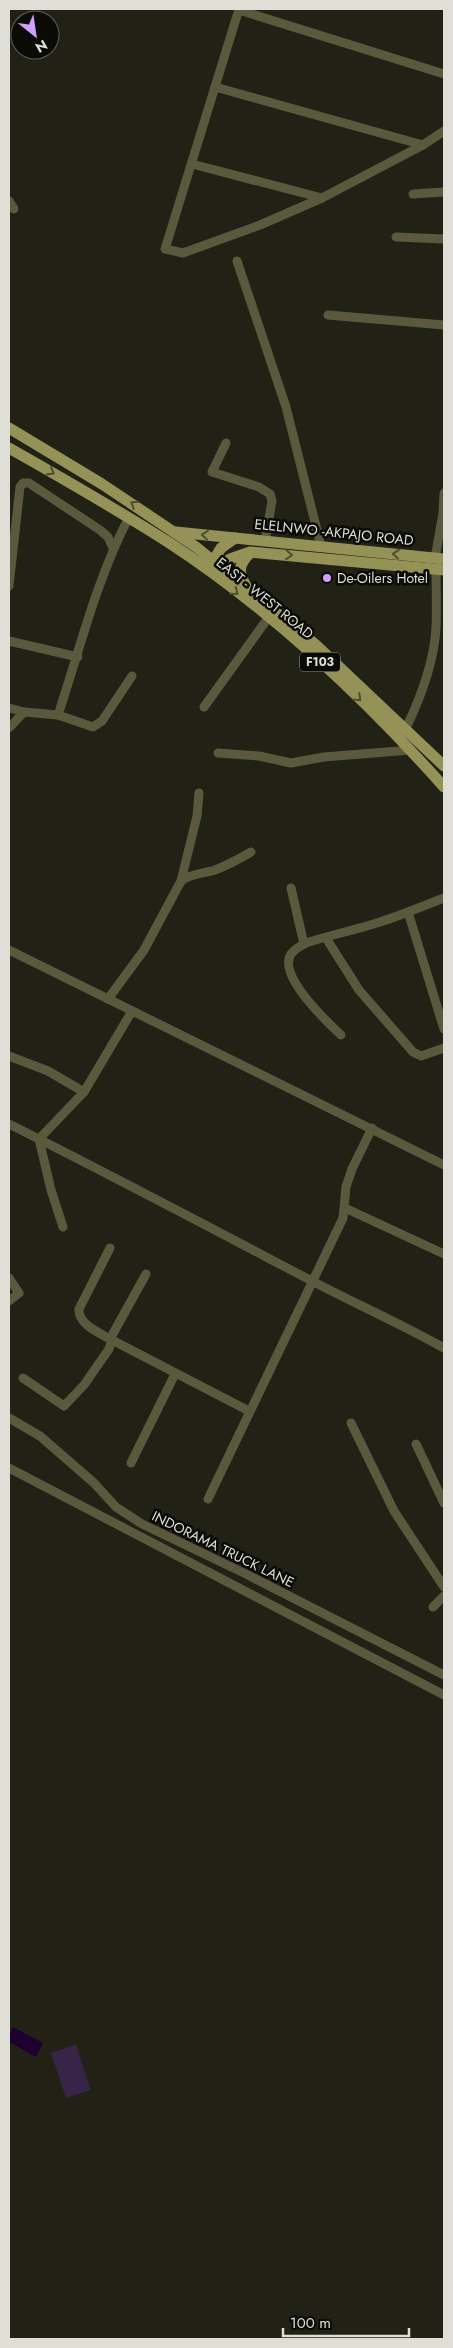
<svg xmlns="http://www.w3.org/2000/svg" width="453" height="2348" font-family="Jost,sans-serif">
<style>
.green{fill:#372447}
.water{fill:#1d0030}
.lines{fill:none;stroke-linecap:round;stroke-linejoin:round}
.minor{stroke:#5a593d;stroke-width:9}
.major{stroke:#949257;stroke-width:11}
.oneway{stroke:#4f4e2e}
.poi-dot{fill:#d19dfe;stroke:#0a0a06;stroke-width:2}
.labels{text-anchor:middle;stroke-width:5;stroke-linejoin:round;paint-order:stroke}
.shield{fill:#0a0a06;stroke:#9f9f98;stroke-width:1}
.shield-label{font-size:12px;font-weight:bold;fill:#dfdfd7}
.street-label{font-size:14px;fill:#dfdfd7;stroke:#0a0a06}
.poi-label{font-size:14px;fill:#dfdfd7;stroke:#0a0a06;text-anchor:start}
</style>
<rect width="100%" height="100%" fill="#212115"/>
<path class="green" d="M76 2044 91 2090 66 2098 51 2053Z"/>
<path class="water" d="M13 2027 43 2043 36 2057 9 2042V2036Z"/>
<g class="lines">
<g class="minor">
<path d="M239 9 165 249 183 253 260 225 322 198 423 145 444 131"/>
<path d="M239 10 444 74"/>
<path d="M215 87 423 145"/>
<path d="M192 164 322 198"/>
<path d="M413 194 444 192"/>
<path d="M9 201 14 209"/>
<path d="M396 237 444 239"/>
<path d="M237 261 286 407 321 546"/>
<path d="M328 315 444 325"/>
<path d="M226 443 212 472 259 487 270 494 272 501 265 541"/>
<path d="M435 558 443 513 444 493"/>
<path d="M9 586 20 487 23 483H29L100 530 108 537 113 548"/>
<path d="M9 641 78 657"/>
<path d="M204 707 268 618"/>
<path d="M9 708 24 712 58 715 93 727 102 721 132 676"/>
<path d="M58 715C80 649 96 581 128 519"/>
<path d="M9 728 24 712"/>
<path d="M406 728C421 697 434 663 436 628 437 608 436 589 436 569"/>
<path d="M218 753 259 756 291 763 324 757 411 750"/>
<path d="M181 881 197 816 199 793"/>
<path d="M291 888 304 944"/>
<path d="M408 912 444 1029"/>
<path d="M326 938 359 990 413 1052 421 1056 444 1048"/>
<path d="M9 950 444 1165"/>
<path d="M108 999 144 950 181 881C192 873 203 874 215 870 228 865 239 859 251 852"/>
<path d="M341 1035C327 1022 277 975 291 954 294 950 302 945 306 943 330 935 356 930 380 922 402 915 423 906 444 898"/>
<path d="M9 1056 48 1071 84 1092"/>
<path d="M9 1124C111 1175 211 1228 312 1281 356 1304 401 1324 444 1348"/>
<path d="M39 1139 84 1092 132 1011"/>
<path d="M39 1139 51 1190 63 1227"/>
<path d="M345 1208 444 1254"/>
<path d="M110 1248 79 1309C78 1324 98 1332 110 1339L249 1411"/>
<path d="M9 1278 19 1293 9 1301"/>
<path d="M23 1378 64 1406 84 1385 109 1349 111 1343 110 1339 146 1274"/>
<path d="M9 1418 40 1436 94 1483 116 1507 142 1524 244 1573 444 1675"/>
<path d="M351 1423 394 1511 444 1587"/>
<path d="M416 1444 444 1503"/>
<path d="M131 1463 175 1374"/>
<path d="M9 1468 444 1695"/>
<path d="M208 1499 343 1218 346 1187 352 1169 372 1128"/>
<path d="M433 1607 444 1596"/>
</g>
<g class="major">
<path d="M9 428 102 484 196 547 316 645 444 766"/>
<path d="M9 448C62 478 116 509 168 542 268 607 365 698 444 787"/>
<path d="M176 532 235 538"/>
<path d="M210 566 221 548 235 538 444 559"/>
<path d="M214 570 230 559 250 552 444 570"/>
<path d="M246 586C238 572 238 565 250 553"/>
</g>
</g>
<defs><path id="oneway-chevron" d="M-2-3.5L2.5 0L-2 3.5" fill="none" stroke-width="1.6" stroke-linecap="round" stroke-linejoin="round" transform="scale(1.25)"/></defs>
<g class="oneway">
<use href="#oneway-chevron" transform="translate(51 472) rotate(30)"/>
<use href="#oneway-chevron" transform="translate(134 504) rotate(-147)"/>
<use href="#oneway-chevron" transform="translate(205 535) rotate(-174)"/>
<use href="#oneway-chevron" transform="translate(396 554) rotate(-174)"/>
<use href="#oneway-chevron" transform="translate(289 555) rotate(5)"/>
<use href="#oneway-chevron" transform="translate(235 592) rotate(39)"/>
<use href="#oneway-chevron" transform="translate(358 698) rotate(44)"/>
</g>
<circle class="poi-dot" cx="327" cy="578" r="5"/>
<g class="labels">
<rect class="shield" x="300" y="652.5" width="40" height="19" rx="4"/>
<g class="shield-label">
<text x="320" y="666">F103</text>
</g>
<g class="street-label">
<text transform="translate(334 532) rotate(6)" y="5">ELELNWO -AKPAJO ROAD</text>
<text transform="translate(265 598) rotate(39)" y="5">EAST - WEST ROAD</text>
<text transform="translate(223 1549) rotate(26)" y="5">INDORAMA TRUCK LANE</text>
</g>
<g class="poi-label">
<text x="337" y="583">De-Oilers Hotel</text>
</g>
</g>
<rect width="453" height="2348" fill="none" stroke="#dfdfd7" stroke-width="20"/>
<g transform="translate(35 35) rotate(150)"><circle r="24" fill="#0a0a06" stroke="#5f5f5a"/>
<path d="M0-4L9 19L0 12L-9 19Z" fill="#d19dfe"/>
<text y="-8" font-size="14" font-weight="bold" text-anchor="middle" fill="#dfdfd7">N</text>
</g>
<path d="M283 2328v8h126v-8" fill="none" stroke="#dfdfd7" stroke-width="2.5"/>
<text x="290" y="2328" font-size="15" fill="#dfdfd7" stroke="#0a0a06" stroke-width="4" paint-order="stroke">100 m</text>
</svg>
